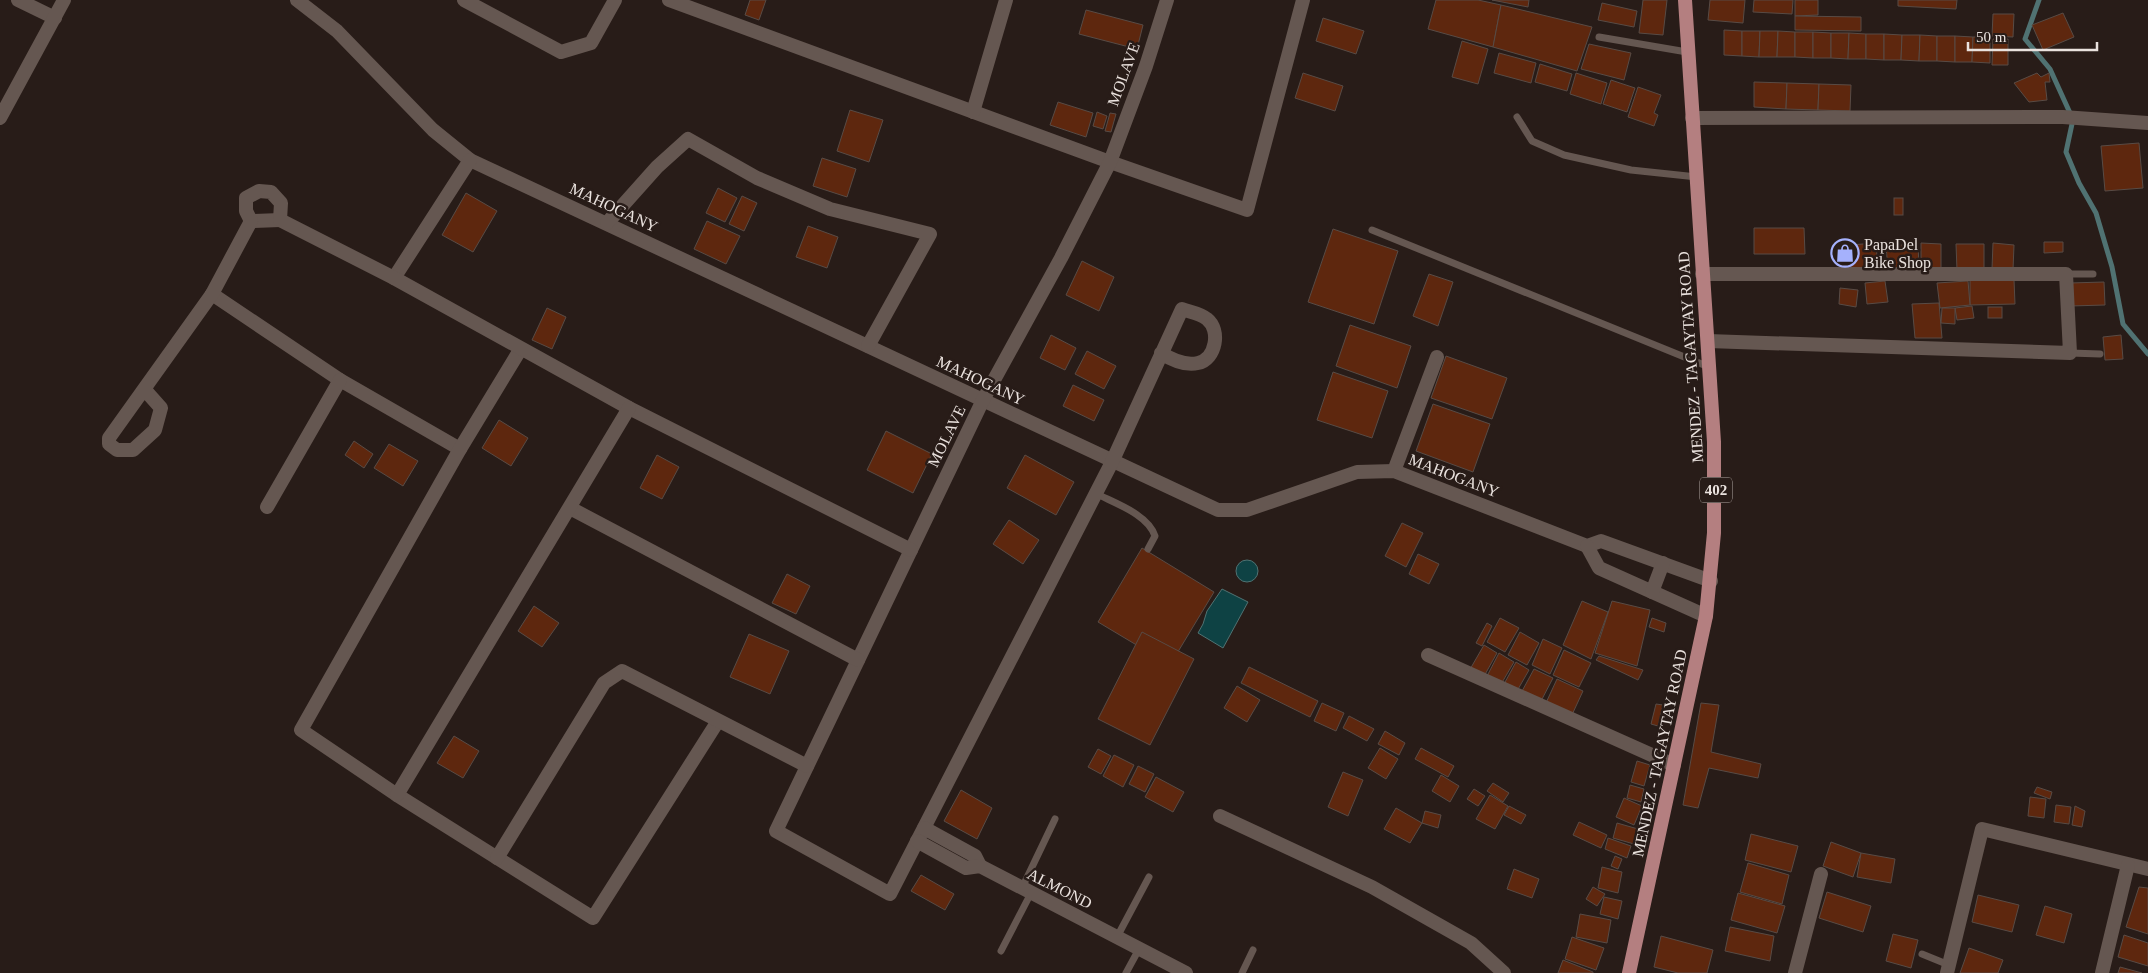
<svg xmlns="http://www.w3.org/2000/svg" width="2148" height="973" font-family="Georgia,serif">
<style>
.water{fill:#0e4244;stroke:#507272}
.lines{fill:none;stroke-linecap:round;stroke-linejoin:round}
.stream{stroke:#507272;stroke-width:5}
.building{fill:#5e270e;stroke:#584b45}
.service{stroke:#655751;stroke-width:7}
.minor{stroke:#655751;stroke-width:14}
.primary{stroke:#b47f80;stroke-width:14}
.labels{text-anchor:middle;stroke-width:5;stroke-linejoin:round;paint-order:stroke}
.shield{fill:#281c18;stroke:#b0a7a3;stroke-width:1}
.shield-label{font-size:15px;font-weight:bold;fill:#eae2de}
.street-label{font-size:16px;fill:#eae2de;stroke:#281c18}
.poi-label{font-size:16px;fill:#eae2de;stroke:#281c18;text-anchor:start}
</style>
<rect width="100%" height="100%" fill="#281c18"/>
<g class="water">
<circle cx="1247" cy="571" r="11"/>
<path d="M1222 589 1248 602 1223 648 1198 633 1203 624 1207 611Z"/>
</g>
<g class="lines">
<g class="stream">
<path d="M2039 0 2025 39 2050 69 2070 113"/>
<path d="M2072 124 2066 152 2079 183 2096 213 2112 267 2123 324 2148 354"/>
</g>
</g>
<g class="building">
<path d="M750 0H766L759 20 745 15Z"/>
<path d="M1436 0H1478L1501 5 1493 47 1428 29Z"/>
<path d="M1492 0H1529L1528 7Z"/>
<path d="M1643 0H1667L1663 35 1639 33Z"/>
<path d="M1710 0H1745L1743 23 1708 20Z"/>
<path d="M1754 0H1793L1792 14 1753 12Z"/>
<path d="M1795 0H1818V15L1795 16Z"/>
<path d="M1898 0H1957L1956 9 1898 6Z"/>
<path d="M1602 3 1637 11 1634 27 1598 20Z"/>
<path d="M1501 5 1592 27 1577 71 1493 47Z"/>
<path d="M1086 10 1143 25 1137 49 1079 34Z"/>
<path d="M2063 13 2074 37 2043 50 2032 25Z"/>
<path d="M1993 14H2014L2013 37 1992 36Z"/>
<path d="M1795 16 1861 17V31L1795 30Z"/>
<path d="M1323 18 1364 31 1356 54 1316 41Z"/>
<path d="M1724 30 1742 31V56L1724 55Z"/>
<path d="M1742 31H1760L1759 57 1742 56Z"/>
<path d="M1760 31H1778L1777 57H1759Z"/>
<path d="M1778 31 1795 32V57H1777Z"/>
<path d="M1795 32H1813V58L1795 57Z"/>
<path d="M1813 32 1831 33V58H1813Z"/>
<path d="M1831 33H1849L1848 59 1831 58Z"/>
<path d="M1849 33 1866 34V59H1848Z"/>
<path d="M1866 34H1884V60L1866 59Z"/>
<path d="M1884 34 1902 35 1901 60H1884Z"/>
<path d="M1902 35H1920L1919 61 1901 60Z"/>
<path d="M1920 35 1937 36V61H1919Z"/>
<path d="M1937 36H1955V62L1937 61Z"/>
<path d="M1955 36 1973 37 1972 62H1955Z"/>
<path d="M1973 37H1990V63L1972 62Z"/>
<path d="M1993 39H2008V65H1992Z"/>
<path d="M1462 41 1488 49 1478 84 1452 77Z"/>
<path d="M1589 44 1631 53 1624 80 1581 69Z"/>
<path d="M1499 53 1536 63 1531 83 1494 73Z"/>
<path d="M1540 64 1572 74 1567 91 1535 82Z"/>
<path d="M1303 73 1343 86 1335 111 1295 98Z"/>
<path d="M1576 73 1607 83 1601 104 1570 94Z"/>
<path d="M2037 73 2041 77 2049 73 2050 82H2045L2047 100 2029 102 2014 83Z"/>
<path d="M1611 80 1635 88 1627 112 1603 104Z"/>
<path d="M1754 82 1787 83 1786 109 1754 107Z"/>
<path d="M1787 83 1819 84 1818 110 1786 109Z"/>
<path d="M1819 84 1851 85 1850 111 1818 110Z"/>
<path d="M1638 87 1661 95 1654 113 1658 115 1654 126 1628 117Z"/>
<path d="M1058 102 1093 113 1086 137 1050 125Z"/>
<path d="M850 110 883 120 869 162 837 151Z"/>
<path d="M1097 112 1107 116 1103 129 1093 126Z"/>
<path d="M1110 113 1116 114 1111 132 1105 131Z"/>
<path d="M2139 143 2143 188 2105 191 2101 146Z"/>
<path d="M822 158 856 169 847 197 813 186Z"/>
<path d="M718 188 737 198 725 222 706 213Z"/>
<path d="M466 193 497 211 473 252 442 235Z"/>
<path d="M742 196 757 203 744 231 729 224Z"/>
<rect x="1894" y="198" width="9" height="17"/>
<path d="M707 221 740 236 726 264 694 249Z"/>
<path d="M808 226 838 237 827 268 796 257Z"/>
<path d="M1754 228H1804L1805 254H1754Z"/>
<path d="M1333 229 1398 251 1374 324 1308 302Z"/>
<path d="M2044 242H2063V252L2044 253Z"/>
<path d="M1876 243 1878 268 1851 269 1850 245Z"/>
<path d="M1921 243 1941 244V271H1921Z"/>
<path d="M1993 243 2014 245 2013 270 1992 269Z"/>
<path d="M1918 244 1919 267 1888 269 1886 246Z"/>
<path d="M1956 244H1984V270H1957Z"/>
<rect x="1841" y="245" width="8" height="16"/>
<path d="M1082 261 1114 277 1099 311 1066 295Z"/>
<path d="M1429 274 1453 282 1438 326 1413 316Z"/>
<path d="M1970 280H2014L2015 304 1970 305Z"/>
<path d="M1885 281 1888 302 1867 304 1865 283Z"/>
<path d="M1968 281 1970 305 1940 308 1937 283Z"/>
<path d="M2104 282 2105 305 2070 306V283Z"/>
<path d="M1840 288 1858 290 1856 307 1839 304Z"/>
<path d="M1939 303 1942 338H1915L1912 304Z"/>
<path d="M1972 306 1974 318 1957 320 1955 308Z"/>
<rect x="1988" y="307" width="14" height="11"/>
<path d="M547 308 566 317 552 349 532 340Z"/>
<path d="M1942 308H1955V324L1941 323Z"/>
<path d="M1350 325 1411 346 1397 388 1336 366Z"/>
<path d="M1051 335 1076 348 1065 370 1040 358Z"/>
<path d="M2121 335 2123 359 2105 360 2103 337Z"/>
<path d="M1087 351 1116 366 1104 389 1075 374Z"/>
<path d="M1446 356 1507 378 1492 419 1431 398Z"/>
<path d="M1333 372 1388 391 1372 438 1317 420Z"/>
<path d="M1073 385 1104 400 1094 421 1063 406Z"/>
<path d="M1433 404 1490 424 1473 472 1416 451Z"/>
<path d="M499 420 528 438 511 466 482 448Z"/>
<path d="M886 431 932 454 913 493 867 470Z"/>
<path d="M354 441 373 454 364 468 345 455Z"/>
<path d="M389 444 418 461 403 486 374 468Z"/>
<path d="M657 455 679 467 662 499 640 488Z"/>
<path d="M1025 455 1074 482 1056 515 1007 488Z"/>
<path d="M1009 520 1039 540 1023 564 993 544Z"/>
<path d="M1402 523 1423 533 1406 567 1385 556Z"/>
<path d="M1142 548 1214 592 1170 665 1098 622Z"/>
<path d="M1418 554 1439 564 1429 584 1409 574Z"/>
<path d="M787 574 810 586 796 614 772 603Z"/>
<path d="M1582 601 1608 612 1591 659 1563 645Z"/>
<path d="M1612 601 1650 610 1637 666 1595 653Z"/>
<path d="M534 606 559 623 542 647 518 631Z"/>
<path d="M1500 618 1519 628 1505 652 1487 642Z"/>
<path d="M1652 618 1666 623 1664 632 1649 627Z"/>
<path d="M1487 623 1492 626 1482 646 1476 643Z"/>
<path d="M1142 632 1194 659 1150 745 1098 719Z"/>
<path d="M1520 632 1539 643 1527 665 1508 655Z"/>
<path d="M749 634 789 651 770 694 730 677Z"/>
<path d="M1543 639 1562 648 1550 674 1532 665Z"/>
<path d="M1484 645 1497 653 1483 678 1469 671Z"/>
<path d="M1564 650 1591 663 1579 687 1553 675Z"/>
<path d="M1499 653 1514 662 1500 686 1486 678Z"/>
<path d="M1599 656 1643 670 1638 680 1596 660Z"/>
<path d="M1516 662 1529 670 1517 691 1504 684Z"/>
<path d="M1249 667 1318 701 1310 717 1241 683Z"/>
<path d="M1534 669 1553 678 1540 703 1521 693Z"/>
<path d="M1557 679 1583 691 1571 717 1545 705Z"/>
<path d="M1237 686 1260 700 1247 722 1224 708Z"/>
<path d="M1322 703 1344 713 1336 731 1314 721Z"/>
<path d="M1701 703 1719 705 1711 752 1761 764 1758 778 1709 768 1698 808 1683 805Z"/>
<path d="M1656 704 1663 705 1658 726 1651 724Z"/>
<path d="M1349 716 1374 729 1367 741 1343 728Z"/>
<path d="M1385 731 1405 743 1399 755 1378 744Z"/>
<path d="M454 736 479 751 463 778 437 763Z"/>
<path d="M1380 748 1398 759 1386 779 1368 768Z"/>
<path d="M1421 748 1454 766 1448 777 1415 759Z"/>
<path d="M1098 749 1111 756 1101 774 1088 767Z"/>
<path d="M1114 755 1134 765 1123 787 1103 776Z"/>
<path d="M1637 761 1650 765 1644 786 1631 782Z"/>
<path d="M1138 766 1154 774 1145 792 1129 784Z"/>
<path d="M1343 772 1363 780 1348 816 1328 807Z"/>
<path d="M1441 775 1459 786 1450 802 1432 791Z"/>
<path d="M1156 777 1184 792 1173 812 1145 797Z"/>
<path d="M1493 783 1509 793 1503 802 1487 791Z"/>
<path d="M1630 785 1644 789 1641 802 1627 798Z"/>
<path d="M2037 787 2052 792 2050 799 2034 793Z"/>
<path d="M1474 789 1485 796 1478 806 1467 799Z"/>
<path d="M961 790 992 808 977 839 944 821Z"/>
<path d="M1490 795 1508 806 1495 829 1476 819Z"/>
<path d="M2030 797 2046 799 2044 818 2028 816Z"/>
<path d="M1624 798 1642 806 1634 825 1616 817Z"/>
<path d="M2056 805 2071 807 2069 824 2054 822Z"/>
<path d="M1509 806 1526 815 1521 824 1504 815Z"/>
<path d="M2075 806 2085 811 2082 827 2072 825Z"/>
<path d="M1396 808 1422 823 1410 843 1384 829Z"/>
<path d="M1425 811 1441 815 1438 828 1422 823Z"/>
<path d="M1579 822 1607 835 1601 848 1573 835Z"/>
<path d="M1617 823 1638 829 1634 844 1613 838Z"/>
<path d="M1751 834 1798 846 1791 872 1745 860Z"/>
<path d="M1608 838 1631 846 1627 858 1605 849Z"/>
<path d="M1831 842 1861 853 1853 877 1823 866Z"/>
<path d="M1861 853 1895 859 1891 883 1857 877Z"/>
<path d="M1615 856 1622 859 1618 869 1611 866Z"/>
<path d="M1748 863 1789 875 1782 904 1740 892Z"/>
<path d="M1602 867 1622 872 1618 893 1598 888Z"/>
<path d="M1514 869 1539 879 1532 898 1507 889Z"/>
<path d="M921 875 954 894 945 910 911 891Z"/>
<path d="M1593 887 1605 894 1597 906 1586 899Z"/>
<path d="M2139 887 2148 888V934L2126 927Z"/>
<path d="M1827 892 1871 906 1863 932 1819 918Z"/>
<path d="M1738 893 1785 906 1777 933 1731 920Z"/>
<path d="M1978 895 2019 905 2012 932 1972 922Z"/>
<path d="M1604 897 1622 901 1618 919 1600 914Z"/>
<path d="M2045 906 2072 914 2064 943 2036 935Z"/>
<path d="M1580 914 1611 920 1607 943 1576 937Z"/>
<path d="M1730 927 1774 936 1770 961 1725 951Z"/>
<path d="M1893 934 1918 940 1911 968 1886 961Z"/>
<path d="M2124 935 2148 943V966L2118 957Z"/>
<path d="M1661 936 1713 950 1707 973H1678L1654 967Z"/>
<path d="M1572 937 1604 948 1596 970 1565 959Z"/>
<path d="M1969 948 2003 960 1998 973H1960Z"/>
<path d="M1563 960 1593 972V973H1558Z"/>
<path d="M2120 967 2142 973H2118Z"/>
</g>
<g class="lines">
<g class="service">
<path d="M1599 37 1687 52"/>
<path d="M1517 117 1532 141 1564 155 1631 170 1697 177"/>
<path d="M1372 230 1709 367"/>
<path d="M2066 274H2093"/>
<path d="M2070 353 2100 354"/>
<path d="M1095 493C1114 503 1148 514 1155 536L1148 549"/>
<path d="M1022 888 1055 819"/>
<path d="M1117 937 1149 877"/>
<path d="M1001 951 1031 893"/>
<path d="M1922 954 1949 965"/>
<path d="M1126 973 1139 949"/>
<path d="M1242 973 1253 950"/>
</g>
<g class="minor">
<path d="M18 0 55 18"/>
<path d="M297 0 337 31 433 130 470 160 1218 510H1247L1357 472 1394 471 1587 546 1601 541 1711 581"/>
<path d="M464 0 561 52 591 43 615 0"/>
<path d="M669 0 1110 162 1247 210 1303 0"/>
<path d="M973 112 1006 0"/>
<path d="M0 118 64 0"/>
<path d="M1692 118 2063 117 2148 123"/>
<path d="M251 221 280 220"/>
<path d="M607 223 657 167 688 139 757 178 830 209 930 234 868 346"/>
<path d="M1702 274H2066L2070 353 1708 341"/>
<path d="M394 278 470 160"/>
<path d="M212 294 340 380 460 449"/>
<path d="M520 350 460 449 301 730 397 795 593 918 718 721"/>
<path d="M1161 353C1172 360 1185 366 1198 363 1216 359 1221 330 1207 319 1200 313 1190 312 1182 309L1112 462 890 894 776 831 983 400 1061 258 1110 162 1146 66 1167 0"/>
<path d="M145 390 161 408 155 430 133 450H117L109 444V438L212 294 251 221 246 211V198L259 191 271 192 281 203 280 220 394 278 629 408 911 550"/>
<path d="M1394 471 1437 357"/>
<path d="M267 507 340 380"/>
<path d="M570 508 858 660"/>
<path d="M1587 546 1599 568 1706 616"/>
<path d="M1652 592 1663 563"/>
<path d="M1428 655 1674 765"/>
<path d="M397 795 629 408"/>
<path d="M1220 816 1372 887 1471 943 1504 973"/>
<path d="M924 828 975 856 980 866"/>
<path d="M917 841 966 868 980 866 1186 973"/>
<path d="M497 858 604 683 622 671 807 766"/>
<path d="M1795 973 1821 874"/>
<path d="M1947 973 1982 829 2148 869"/>
<path d="M2102 973 2128 865"/>
</g>
<path class="primary" d="M1629 973 1706 616 1714 533V442L1685 0"/>
</g>
<defs>
<g id="shop-ring" transform="scale(1.4375)"><circle r="9.5" fill="#281c18" stroke="#a5b1fc" stroke-width="1.5"/><path d="M-5-2.5h2.3a2.7 3.5 0 0 1 5.4 0H5L5.5 6h-11ZM-1.5-2.5h3a1.5 2.3 0 0 0-3 0Z" fill="#a5b1fc"/></g>
</defs>
<g fill-rule="evenodd">
<use href="#shop-ring" x="1845" y="253"/>
</g>
<g class="labels">
<rect class="shield" x="1700" y="477.5" width="32" height="25" rx="4"/>
<g class="shield-label">
<text x="1716" y="495">402</text>
</g>
<g class="street-label">
<text transform="translate(1123 74) rotate(-70)" y="6">MOLAVE</text>
<text transform="translate(614 207) rotate(25)" y="6">MAHOGANY</text>
<text transform="translate(1690 357) rotate(-94)" y="6">MENDEZ - TAGAYTAY ROAD</text>
<text transform="translate(981 380) rotate(25)" y="6">MAHOGANY</text>
<text transform="translate(946 436) rotate(-64)" y="6">MOLAVE</text>
<text transform="translate(1454 475) rotate(21)" y="6">MAHOGANY</text>
<text transform="translate(1659 753) rotate(-78)" y="6">MENDEZ - TAGAYTAY ROAD</text>
<text transform="translate(1060 888) rotate(27)" y="6">ALMOND</text>
</g>
<g class="poi-label">
<text x="1864" y="250">PapaDel<tspan x="1864" dy="18">Bike Shop</tspan></text>
</g>
</g>
<path d="M1968 42v8h129v-8" fill="none" stroke="#eae2de" stroke-width="2.5"/>
<text x="1976" y="42" font-size="15" fill="#eae2de" stroke="#281c18" stroke-width="4" paint-order="stroke">50 m</text>
</svg>
